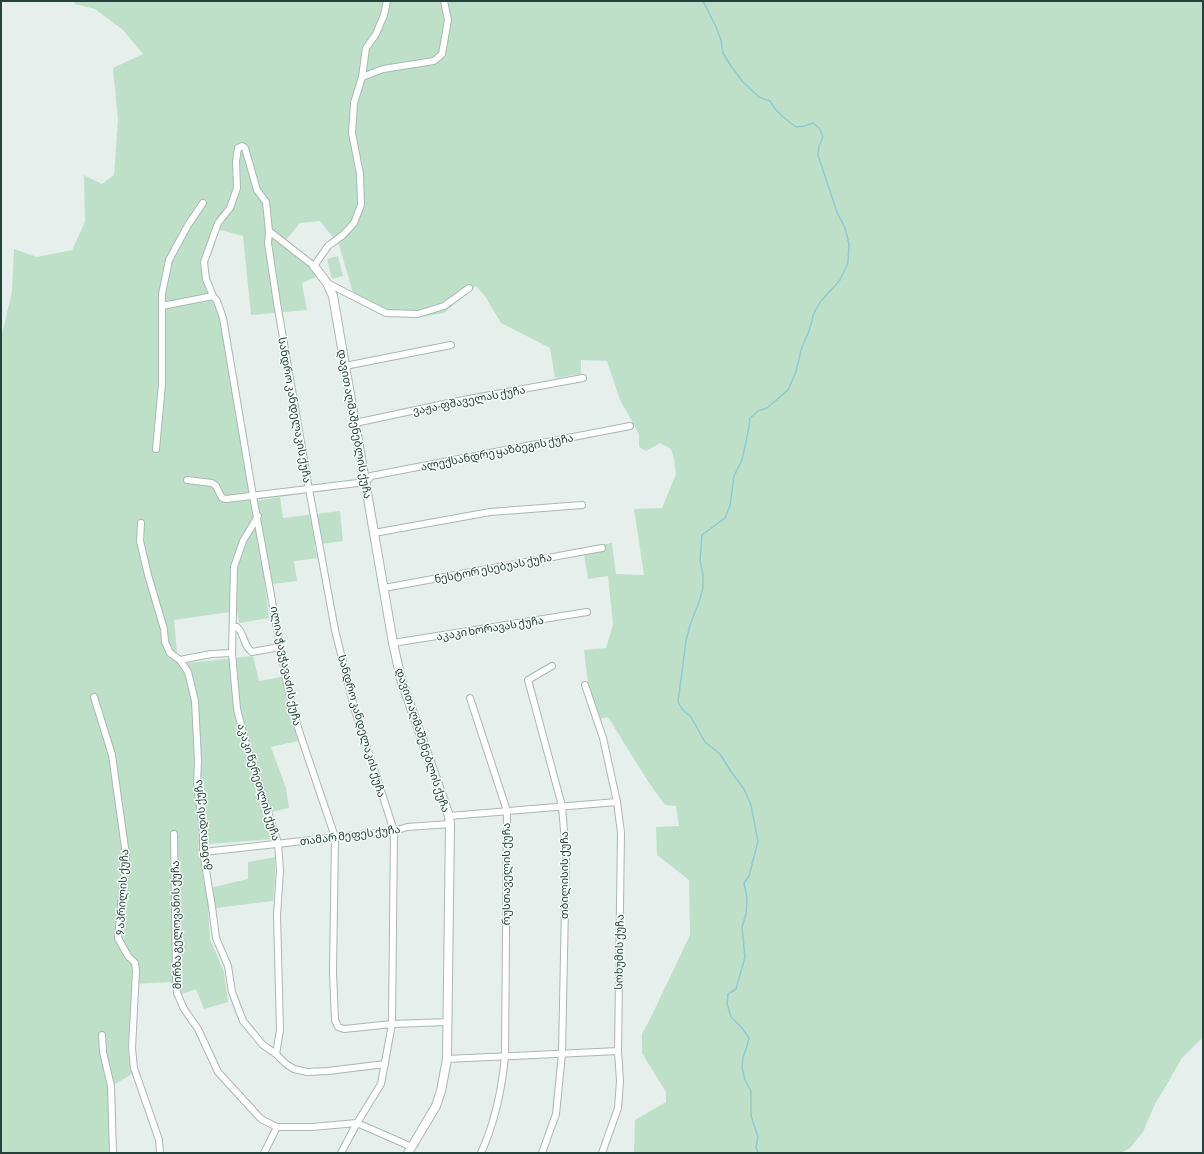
<svg xmlns="http://www.w3.org/2000/svg" width="1204" height="1154" font-family="'Asap Condensed','Noto Sans Georgian',sans-serif">
<style>
.green{fill:#bfe0c8}
.lines{fill:none;stroke-linecap:round;stroke-linejoin:round}
.stream{stroke:#8ec9d4;stroke-width:1.5}
.minor-casing{stroke:#a8b8b2;stroke-width:8}
.tertiary-casing{stroke:#a8b8b2;stroke-width:10}
.minor{stroke:#fff;stroke-width:6}
.tertiary{stroke:#fff;stroke-width:8}
.labels{text-anchor:middle;stroke-width:3;stroke-linejoin:round;paint-order:stroke}
.street-label{font-size:11px;fill:#24423a;stroke:#f7fbf9}
</style>
<rect width="100%" height="100%" fill="#e6efeb"/>
<g class="green">
<path d="M74 1H1203V1037L1182 1058 1166 1086 1155 1104 1143 1132 1130 1148 1121 1153 634 1152 635 1120 666 1102V1092L642 1053V1034L651 1017 690 935 689 880 657 855 656 827 679 826 676 806 665 805 649 783 608 717 600 719 588 683 584 650 606 648 613 625 608 576 588 579 583 548 612 543 616 574 644 575 634 509 662 508 676 474 674 459 671 449 660 443 646 451 639 447V434L620 400 607 361 581 360V374L555 378 550 348 501 323 485 296 476 286 444 313 416 318 382 309 354 296 339 245 320 221 300 223 282 245 313 267 319 276 302 283 307 310 251 315 243 236 213 228 200 263 207 292 219 314 251 502 280 497 283 518 340 511 343 541 314 545 318 558 294 561 297 581 265 585 269 618 239 623 237 611 174 620 178 664 253 656 259 681 282 677 288 707 298 741 271 747 286 788 289 808 263 814 272 839 198 845 205 889 248 879V862L275 857V882L273 901 208 909 210 939 224 972 228 1002 204 1009 196 989 174 997 171 982 132 984 128 1050 132 1074 110 1087 109 1153H1V339L12 291 14 249 37 257 72 250 85 222 84 175 102 184 114 175 118 120 113 68 143 54 123 30 95 9 75 4Z"/>
<path d="M338 256 343 276 332 279 327 259Z"/>
</g>
<g class="lines">
<path class="stream" d="M703 1 716 27 721 40 723 53 731 66 743 82 759 97 770 101 776 110 783 117 796 127 805 126 813 123 820 129 823 137 819 146 818 155 837 212 845 228 849 244 848 263 840 280 820 302 814 313 809 331 801 350 796 372 788 390 767 408 758 411 750 418 749 427 742 460 734 476 730 506 725 518 702 535 700 560 703 575V588L700 599 690 625 686 641 678 702 682 709 691 717 705 742 720 754 732 773 744 789 751 805 758 841 749 876 744 883 747 898 746 914 742 927 745 957 736 989 728 994 727 1004 731 1017 742 1028 749 1038 747 1046 743 1058 742 1067 745 1080 751 1091V1116L758 1137 756 1147 758 1153"/>
<g class="minor-casing">
<g id="minor">
<path d="M362 77 366 48 376 34 384 15 387 1"/>
<path d="M269 231 314 266 328 246 343 235 354 223 361 205 360 174 352 133 354 103 362 77 383 69 434 61 442 54 448 20 444 1"/>
<path d="M327 283 386 313 418 314 444 306 469 288"/>
<path d="M162 306 213 296"/>
<path d="M345 366 451 345"/>
<path d="M355 423 458 401 583 378"/>
<path d="M156 449 162 384V294L169 260 188 225 203 203"/>
<path d="M187 480 212 483 216 486 222 498 226 499 366 482 371 476 630 426"/>
<path d="M258 516 243 541 234 567 232 653 237 709 245 741 278 843 280 870 277 915 280 1030 276 1054"/>
<path d="M141 523 140 541 148 575 164 629 165 642 170 653 180 660 188 672 195 701 198 761 197 784 203 831V852L212 907 216 938 228 966 232 992 243 1021 263 1045 276 1054 286 1064 294 1069 307 1072 328 1071 385 1064"/>
<path d="M374 533 490 512 582 505"/>
<path d="M384 588 602 548"/>
<path d="M233 627H237C245 634 243 646 252 652L280 647"/>
<path d="M393 643 587 612"/>
<path d="M180 660 211 654 232 653"/>
<path d="M94 697 112 755 126 855 118 938 128 956 135 963 136 971 132 1048 134 1068 159 1140 160 1153"/>
<path d="M470 698 507 811 505 1056C502 1089 495 1122 481 1153"/>
<path d="M449 816 617 802"/>
<path d="M174 834 176 979 177 993 184 1009 198 1029 218 1072 261 1119 277 1127H312L357 1123 412 1147"/>
<path d="M203 852 394 831 407 827 450 824"/>
<path d="M102 1035 103 1052 111 1086 113 1153"/>
<path d="M447 1059 618 1051 621 833 617 802 603 738 585 685"/>
<path d="M264 1153 277 1127"/>
<path d="M341 1153 357 1123 381 1084 392 1024 394 831 354 707 335 630 309 489 277 303 268 243 269 231 266 202 257 190 245 148 242 146 238 148 236 161 237 188 230 208 218 223 204 262 206 279 213 296 217 301 223 318 253 496 288 689 299 731 335 837 333 972 335 1020 338 1027 344 1029 392 1024 448 1022"/>
<path d="M542 1153 556 1114 562 1054 566 856 562 806 528 680 552 666"/>
<path d="M602 1153 618 1108 620 1081 618 1051"/>
</g>
</g>
<g class="tertiary-casing">
<path id="tertiary" d="M314 266 327 283 333 296 393 643 401 679 449 816 450 824 447 1059 441 1091 436 1106 408 1153"/>
</g>
<use href="#minor" class="minor"/>
<use href="#tertiary" class="tertiary"/>
</g>
<g class="labels">
<g class="street-label">
<text transform="translate(469 400) rotate(-11)" y="4">ვაჟა-ფშაველას ქუჩა</text>
<text transform="translate(295 410) rotate(80)" y="4">სანდრო კანდელაკის ქუჩა</text>
<text transform="translate(355 424) rotate(80)" y="4">დავით აღმაშენებლის ქუჩა</text>
<text transform="translate(497 452) rotate(-11)" y="4">ალექსანდრე ყაზბეგის ქუჩა</text>
<text transform="translate(493 568) rotate(-11)" y="4">ნესტორ ესებუას ქუჩა</text>
<text transform="translate(490 628) rotate(-9)" y="4">აკაკი ხორავას ქუჩა</text>
<text transform="translate(286 666) rotate(79)" y="4">ილია ჭავჭავაძის ქუჩა</text>
<text transform="translate(362 726) rotate(74)" y="4">სანდრო კანდელაკის ქუჩა</text>
<text transform="translate(423 740) rotate(72)" y="4">დავით აღმაშენებლის ქუჩა</text>
<text transform="translate(259 782) rotate(73)" y="4">აკაკი წერეთლის ქუჩა</text>
<text transform="translate(202 825) rotate(-95)" y="4">განთიადის ქუჩა</text>
<text transform="translate(350 835) rotate(-7)" y="4">თამარ მეფეს ქუჩა</text>
<text transform="translate(506 874) rotate(-90)" y="4">რუსთაველის ქუჩა</text>
<text transform="translate(564 875) rotate(-90)" y="4">თბილისის ქუჩა</text>
<text transform="translate(122 892) rotate(-87)" y="4">9 აპრილის ქუჩა</text>
<text transform="translate(176 925) rotate(-91)" y="4">მირზა გელოვანის ქუჩა</text>
<text transform="translate(619 952) rotate(-89)" y="4">სოხუმის ქუჩა</text>
</g>
</g>
<rect width="1204" height="1154" fill="none" stroke="#24423a" stroke-width="4"/>
</svg>
